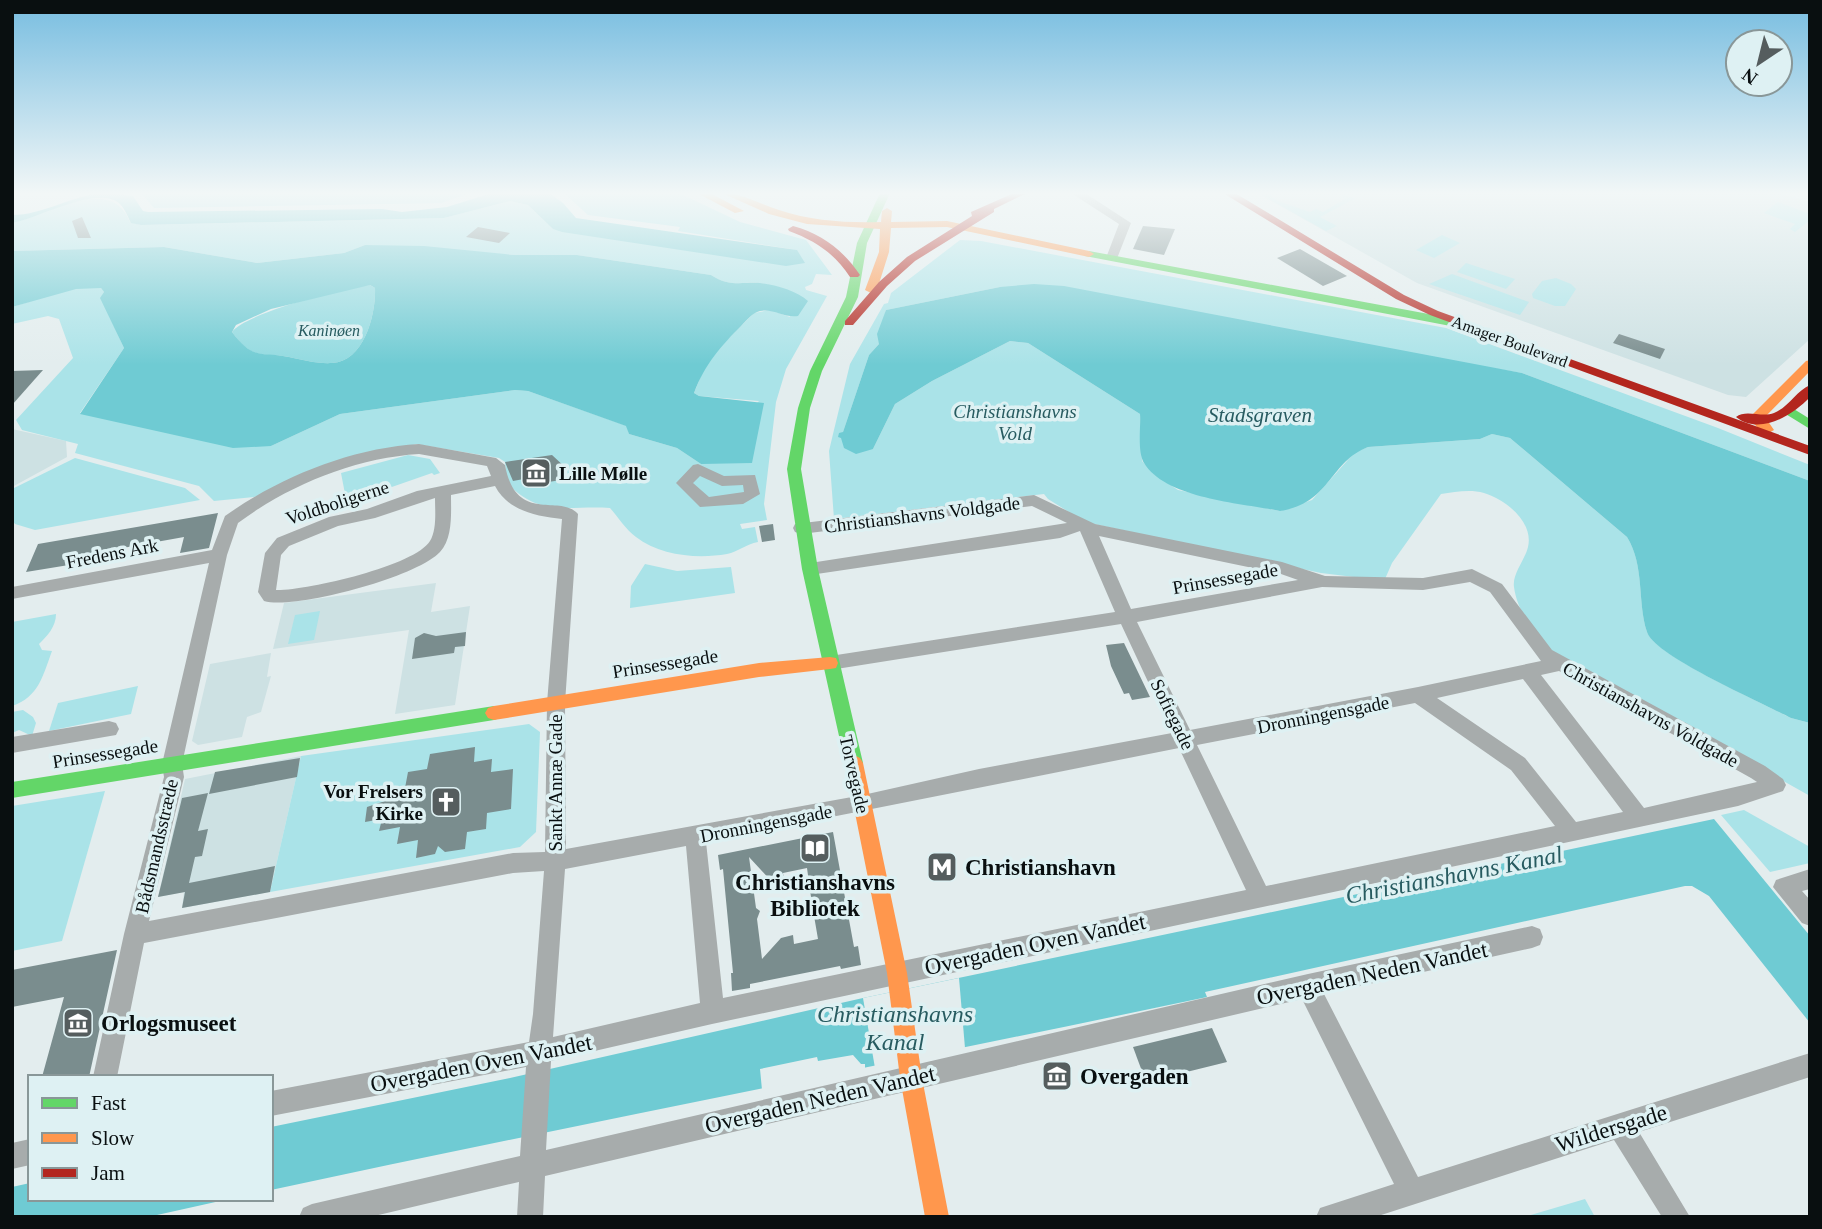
<svg xmlns="http://www.w3.org/2000/svg" width="1822" height="1229" font-family="Georgia,serif">
<style>
.built{fill:#cde1e3}
.green{fill:#aae3e8}
.forest{fill:#91dae0}
.water{fill:#6fcbd3;fill-rule:evenodd}
.pier{fill:#e3edee}
.building{fill:#7a8d8e;fill-rule:evenodd}
.lines{fill:none;stroke-linecap:round;stroke-linejoin:round}
.street{fill:#a7acac;fill-rule:evenodd}
.fast{fill:#63d668;fill-rule:evenodd}
.slow{fill:#ff974d;fill-rule:evenodd}
.jam{fill:#b3261e;fill-rule:evenodd}
.labels{text-anchor:middle;stroke-width:7;stroke-linejoin:round;paint-order:stroke}
.far-park-label{font-size:16px;font-style:italic;fill:#275b60;stroke:#def1f3}
.far-street-label{font-size:16px;fill:#090f10;stroke:#def1f3}
.park-label{font-size:19px;font-style:italic;fill:#275b60;stroke:#def1f3}
.poi-label{font-size:19px;font-weight:bold;fill:#090f10;stroke:#def1f3;text-anchor:start}
.street-label{font-size:19px;fill:#090f10;stroke:#def1f3}
.water-label{font-size:21px;font-style:italic;fill:#275b60;stroke:#def1f3}
.near-poi-label{font-size:23px;font-weight:bold;fill:#090f10;stroke:#def1f3;text-anchor:start}
.near-street-label{font-size:23px;fill:#090f10;stroke:#def1f3}
.near-water-label{font-size:24px;font-style:italic;fill:#275b60;stroke:#def1f3}
</style>
<rect width="100%" height="100%" fill="#e3edee"/>
<g class="built">
<path d="M1257 193H1779L1810 202V339L1746 397 1728 395 1417 283Z"/>
<path d="M12 429 66 441 67 457 12 487Z"/>
<path d="M436 583 431 612 470 606 455 705 395 714 409 630 273 649 284 603Z"/>
<path d="M271 653 267 677 271 676 261 712 247 717 242 737 198 745 192 741 210 664Z"/>
<path d="M301 756 270 892 182 908 184 892 158 897 185 779Z"/>
</g>
<g class="green">
<path d="M137 193H470L441 203 154 208 144 196Z"/>
<path d="M564 193H679L740 222 806 240 832 275 816 274 812 284 805 287 806 290 827 296 786 369 776 402 764 504 767 520 740 524 742 529 755 527 758 542C746 544 738 552 727 554 698 559 660 556 636 537 626 530 618 517 610 508 568 505 540 518 507 483L505 462 499 458 416 444 254 497 214 501 199 486 75 453 78 444 22 430 16 420 73 358 59 319 48 316 12 324V307C39 300 73 283 101 288L104 292 101 298 124 348 80 413 271 446 340 414 515 390 528 391 627 426 629 434 677 448 701 464 759 401 699 396 694 393 703 371 716 351 754 313 770 310 790 317 782 288C775 287 767 284 759 283 740 282 729 287 711 275L577 255H514L365 245 344 253 257 263 164 247 12 251V223C48 216 110 173 130 222L141 225 444 218 510 201 528 205 553 229 797 250 678 231 680 227 588 215Z"/>
<path d="M1258 193H1274L1270 195 1278 201 1310 212 1316 209 1323 212 1345 199 1341 195 1356 198 1320 217 1337 226 1326 231Z"/>
<path d="M1778 202 1810 214V220L1795 232 1790 229 1795 224 1764 213Z"/>
<path d="M1442 235 1460 243 1434 258 1416 250Z"/>
<path d="M960 240 981 241 1446 328 1718 428 1810 465V481L1522 373 1000 287 886 310 879 344 869 355 841 438 873 449 895 404 932 381 1010 341 1028 343 1140 414 1142 461 1154 474 1178 490 1280 511 1312 500 1355 452 1368 447 1480 439 1492 434 1510 438 1627 537C1645 566 1637 600 1647 632 1655 656 1765 704 1791 718L1810 723V796L1546 648C1533 629 1517 611 1514 587 1512 574 1525 560 1528 547 1534 522 1505 499 1484 493 1470 489 1455 492 1441 494L1392 563 1385 579 1379 580 1321 573 1085 522 1048 499 1044 494 834 519 829 451 833 434 850 364 884 304 888 303 891 293Z"/>
<path d="M1466 263 1515 279 1506 289 1457 272Z"/>
<path d="M1452 274 1529 302 1520 315 1429 284Z"/>
<path d="M1556 278 1571 284 1576 289 1565 306H1555L1533 298 1532 294 1542 281Z"/>
<path d="M408 455 430 459 440 473 434 475 432 473 366 496 364 492 346 499 341 473Z"/>
<path d="M75 458 185 488 200 500 35 530 15 524 12 520V489Z"/>
<path d="M645 564 677 571 731 567 735 593 630 608 631 586Z"/>
<path d="M320 611 314 640 288 644 295 615Z"/>
<path d="M56 614C56 627 47 636 39 644L42 650 52 651C43 675 39 697 12 706V622Z"/>
<path d="M138 686 131 714 49 731 58 703Z"/>
<path d="M23 710 33 717 36 723 32 736 19 730 12 733V712Z"/>
<path d="M529 724 540 732 536 832 520 847 270 892 301 756Z"/>
<path d="M105 791 62 941 12 951V806Z"/>
<path d="M1744 810 1810 847V863L1770 872 1721 815Z"/>
<path d="M1585 1199 1595 1217H1524Z"/>
</g>
<path class="forest" d="M370 285 375 288C376 313 365 361 332 363 319 364 302 360 289 357 261 352 253 361 232 332 244 314 347 286 370 285Z"/>
<g class="water">
<path d="M104 193 133 196 143 211 148 212 382 209 402 212 447 207 492 193H549L563 203 576 218 797 250 805 263 786 266 562 232 553 229 528 205 510 201 444 218 141 225 131 223C128 217 125 209 120 204 98 184 38 219 12 223V215C44 215 72 195 104 193Z"/>
<path d="M365 245 424 246 514 255H577L711 275C729 287 741 282 760 283 776 285 797 291 808 301L798 316C784 318 773 308 760 311 752 313 747 320 742 325 721 346 705 364 694 393L699 396 764 403 752 463 701 464 677 448 629 434 626 426 528 391 515 390 340 414 271 446 233 448 80 414 124 348 100 298 104 292 101 288 76 289 12 307V251L164 247 257 263 344 253ZM370 285 375 288C376 313 365 361 332 363 319 364 302 360 289 357 260 351 254 361 232 332L236 325 271 309Z"/>
<path d="M1034 284 1064 286 1522 373 1810 481V723L1791 718C1765 704 1654 656 1647 632 1637 601 1645 566 1627 537L1510 438 1492 434 1480 439 1368 447C1329 462 1331 503 1280 511 1242 503 1166 499 1144 463 1137 451 1141 427 1140 414L1028 343 1010 341 932 381 895 404 873 449 856 454 844 448 841 438 838 437 839 433 843 432 869 355 879 344 877 334 886 310 1000 287Z"/>
<path d="M1714 819 1810 936V1023L1709 896 1692 886H1685L1205 992 1207 997C895 1063 583 1123 271 1190V1127L510 1078 863 998Z"/>
<path d="M30 1183V1199H229L148 1217H12V1187Z"/>
</g>
<g class="pier">
<path d="M959 978 965 1048 875 1068 863 998Z"/>
<path d="M853 1055 861 1064H865V1070L762 1090 760 1069 817 1057 818 1061Z"/>
</g>
<g class="building">
<path d="M82 217 91 238H78L72 221Z"/>
<path d="M1143 226 1175 229 1164 255 1133 249Z"/>
<path d="M478 227 510 233 499 243 466 237Z"/>
<path d="M1300 249 1347 276 1323 286 1277 258Z"/>
<path d="M1619 334 1665 349 1660 359 1613 343Z"/>
<path d="M43 370 12 405V371Z"/>
<path d="M552 455 566 468 567 479 530 485 529 478 513 481 505 462Z"/>
<path d="M218 513 209 548 180 553 184 537 78 556 75 564 26 572 38 544Z"/>
<path d="M773 524 775 540 762 542 759 526Z"/>
<path d="M466 632 465 646 455 647 454 653 412 659 415 638 424 633 436 636Z"/>
<path d="M1124 643 1150 697 1132 700 1129 693 1124 694 1111 666 1106 645Z"/>
<path d="M475 747 474 762 492 759 491 772 513 769 511 809 487 813 486 829 467 832 465 849 445 852 438 846 435 854 416 858 418 840 397 844 400 827 379 831 382 819 365 822 367 807 385 801 387 791 405 788 408 772 427 769 430 754Z"/>
<path d="M300 758 297 777 209 794 215 772Z"/>
<path d="M208 793 198 831 208 829 202 856 195 857 189 883 275 866 270 892 182 908 185 892 158 897 162 881 182 798Z"/>
<path d="M833 832 854 947 858 946 861 965 841 969 840 966 750 984V988L732 991 731 973H733L723 869 720 870 718 855ZM749 857 773 883 784 881 783 873 807 868 811 897 802 899 805 911 813 910 818 939 794 944 793 935 781 938 762 959 757 919 760 911 756 908Z"/>
<path d="M117 950 89 1077H42L64 997 12 1007V970Z"/>
<path d="M1212 1028 1227 1062 1146 1082 1133 1047Z"/>
</g>
<g class="lines">
<g class="street">
<path d="M1071 193H1085L1131 223 1116 261 1106 258 1119 224Z"/>
<path d="M419 444 496 458 505 465C516 525 560 493 578 514L565 703 566 849 863 795 979 769 1172 733 1121 624 830 670 824 668 821 663 824 658 830 656 1115 612 1080 531 1060 538 810 575 802 569 810 563 1067 523 1032 506 801 534 795 532 793 528 795 524 1034 495 1095 524 1282 562 1325 576 1423 578 1472 569 1502 584 1552 650 1765 766 1783 779 1786 785 1783 791 1738 806 712 1024 551 1061 546 1150 1308 974 1532 926 1540 929 1543 937 1540 945 1532 948 1324 994 1418 1177 1810 1053V1077L1639 1132 1690 1217H1662L1614 1140 1375 1217H1316L1320 1208 1394 1184 1302 999 545 1176 543 1217H517L519 1182 370 1217H299L303 1208 312 1204 520 1156 526 1067 271 1116V1091L529 1042 533 1014 544 871 513 873 144 943 117 1077H93L124 934 164 777 162 764 209 563 12 599V587L212 550 225 516C280 477 351 448 419 444ZM419 454 487 466 491 476 417 491 367 509 329 517 277 538 265 553 258 592 264 601C295 610 417 577 440 552 453 538 451 513 451 495L495 486C508 511 536 516 562 519L547 703 545 852 513 853 149 921 184 777 182 764 227 555 238 523C289 485 355 458 419 454ZM435 498C435 511 437 529 430 541 415 566 305 591 276 590L281 555 289 546 338 526 375 518ZM1099 536 1281 574 1298 580 1131 609ZM1470 582 1490 592 1541 661 1418 687 1190 730 1137 622 1322 587 1423 590ZM1559 671 1751 778 1757 782 1644 808 1541 675ZM1523 679 1623 812 1576 822 1525 758 1437 698ZM1415 703 1511 770 1555 826 1266 886 1197 745ZM1179 748 1246 890 723 998 706 842ZM686 846 700 1003 553 1037 565 869Z"/>
<path d="M698 464 724 476 755 475 760 494 743 504 700 507 676 483 693 465ZM700 476 722 486 743 485 744 492 709 497 693 483Z"/>
<path d="M109 721 116 723 119 729 116 735 12 753V737Z"/>
<path d="M1810 869V889L1802 891 1810 900V926L1802 923 1773 887 1776 880Z"/>
<path d="M30 1139V1165L12 1169V1143Z"/>
</g>
<g class="fast">
<path d="M880 193H890L867 243 858 297 822 371 810 408 801 469 818 569 863 763 860 768 854 771 848 768 845 763 802 569 787 469 798 408 810 371 846 297 857 243Z"/>
<path d="M1089 251 1461 320 1467 324 1461 328 1085 256 1084 254Z"/>
<path d="M1789 406 1810 419V429L1784 413 1783 410Z"/>
<path d="M494 706 500 708 503 713 500 718 494 720 12 798V782Z"/>
</g>
<g class="slow">
<path d="M697 193H710L744 211 735 213Z"/>
<path d="M722 193C743 193 759 204 779 210 812 221 847 223 881 222L882 211 887 208 892 211 891 222 947 221 1089 251 1094 254 1089 257 947 227 891 228 889 252 877 290 871 293 865 290 879 252 880 229 807 224 769 214Z"/>
<path d="M1810 360V371L1765 417 1774 430 1767 434 1762 433 1751 420V416L1806 361Z"/>
<path d="M830 657 836 658 838 663 836 668 830 669 759 677 494 720 488 718 485 713 488 708 494 706 759 663Z"/>
<path d="M854 755 860 758 863 763 907 973 922 1078 949 1217H925L900 1078 887 973 845 763 848 758Z"/>
</g>
<g class="jam">
<path d="M1014 193H1027L994 209V212L915 261 887 286 853 325H845V321L879 282 907 257 972 216 971 212Z"/>
<path d="M1223 193H1235L1404 295 1438 311 1810 446V455L1430 315 1396 299Z"/>
<path d="M793 226C822 234 843 250 860 275L858 277H850C835 254 816 241 789 231L788 229Z"/>
<path d="M1810 385V397C1793 415 1760 436 1736 417 1746 409 1762 418 1774 413 1789 407 1796 391 1810 385Z"/>
</g>
</g>
<linearGradient id="sky" x2="0" y2="1"><stop stop-color="#77bde0"/><stop offset="0.53" stop-color="#f2f7f7"/><stop offset="1" stop-color="#f2f7f7" stop-opacity="0"/></linearGradient>
<rect width="1822" height="365" fill="url(#sky)"/>
<defs>
<g id="museum-square" transform="scale(1.575)"><rect x="-9" y="-9" width="18" height="18" rx="4" fill="#555d5e" stroke="#def1f3"/><path d="M0-6L6-3V-2H-6V-3ZM-5-1h2V3h-2ZM-1-1h2V3h-2ZM3-1h2V3H3ZM-6 4H6V6H-6Z" fill="#fff"/></g>
<g id="church-square" transform="scale(1.575)"><rect x="-9" y="-9" width="18" height="18" rx="4" fill="#555d5e" stroke="#def1f3"/><path d="M-1.2-6h2.4v3.5h3.3v2.4h-3.3V6h-2.4V-.1h-3.3v-2.4h3.3Z" fill="#fff"/></g>
<g id="library-square" transform="scale(1.575)"><rect x="-9" y="-9" width="18" height="18" rx="4" fill="#555d5e" stroke="#def1f3"/><path d="M-6-4Q-3-5.5-.7-3.5V5Q-3 3-6 4ZM6-4Q3-5.5 .7-3.5V5Q3 3 6 4Z" fill="#fff"/></g>
<g id="metro-square" transform="scale(1.575)"><rect x="-9" y="-9" width="18" height="18" rx="4" fill="#555d5e" stroke="#def1f3"/><path d="M-5.5 5V-5H-3L0 0L3-5H5.5V5H3V-.5L0 4L-3-.5V5Z" fill="#fff"/></g>
</defs>
<g fill-rule="evenodd">
<use href="#museum-square" x="536" y="473"/>
<use href="#church-square" x="446" y="802"/>
<use href="#library-square" x="815" y="848"/>
<use href="#metro-square" x="942" y="867"/>
<use href="#museum-square" x="78" y="1023"/>
<use href="#museum-square" x="1057" y="1076"/>
</g>
<g class="labels">
<g class="far-park-label">
<text x="329" y="336">Kaninøen</text>
</g>
<g class="far-street-label">
<text transform="translate(1510 341) rotate(20)" y="6">Amager Boulevard</text>
</g>
<g class="park-label">
<text x="1015" y="418">Christianshavns<tspan x="1015" dy="22">Vold</tspan></text>
</g>
<g class="poi-label">
<text x="559" y="480">Lille Mølle</text>
<text x="423" y="798" text-anchor="end">Vor Frelsers<tspan x="423" dy="22">Kirke</tspan></text>
</g>
<g class="street-label">
<text transform="translate(337 502) rotate(-18)" y="7">Voldboligerne</text>
<text transform="translate(922 514) rotate(-7)" y="7">Christianshavns Voldgade</text>
<text transform="translate(112 553) rotate(-11)" y="7">Fredens Ark</text>
<text transform="translate(1225 578) rotate(-10)" y="7">Prinsessegade</text>
<text transform="translate(665 663) rotate(-9)" y="7">Prinsessegade</text>
<text transform="translate(1173 714) rotate(64)" y="7">Sofiegade</text>
<text transform="translate(1323 714) rotate(-11)" y="7">Dronningensgade</text>
<text transform="translate(1651 714) rotate(29)" y="7">Christianshavns Voldgade</text>
<text transform="translate(105 753) rotate(-9)" y="7">Prinsessegade</text>
<text transform="translate(855 774) rotate(77)" y="7">Torvegade</text>
<text transform="translate(555 783) rotate(-90)" y="7">Sankt Annæ Gade</text>
<text transform="translate(766 823) rotate(-11)" y="7">Dronningensgade</text>
<text transform="translate(156 846) rotate(-77)" y="7">Bådsmandsstræde</text>
</g>
<g class="water-label">
<text x="1260" y="422">Stadsgraven</text>
</g>
<g class="near-poi-label">
<text x="965" y="875">Christianshavn</text>
<text x="815" y="890" text-anchor="middle">Christianshavns<tspan x="815" dy="26">Bibliotek</tspan></text>
<text x="101" y="1031">Orlogsmuseet</text>
<text x="1080" y="1084">Overgaden</text>
</g>
<g class="near-street-label">
<text transform="translate(1035 944) rotate(-12)" y="8">Overgaden Oven Vandet</text>
<text transform="translate(1372 973) rotate(-12)" y="8">Overgaden Neden Vandet</text>
<text transform="translate(481 1063) rotate(-11)" y="8">Overgaden Oven Vandet</text>
<text transform="translate(820 1099) rotate(-13)" y="8">Overgaden Neden Vandet</text>
<text transform="translate(1611 1128) rotate(-17)" y="8">Wildersgade</text>
</g>
<g class="near-water-label">
<text transform="translate(1454 875) rotate(-11)" y="8">Christianshavns Kanal</text>
<text x="895" y="1022">Christianshavns<tspan x="895" dy="28">Kanal</tspan></text>
</g>
</g>
<rect width="1822" height="1229" fill="none" stroke="#090f10" stroke-width="28"/>
<rect x="28" y="1075" width="245" height="126" fill="#def1f3" stroke="#899798" stroke-width="2"/>
<rect x="42" y="1098" width="35" height="10" fill="#63d668" stroke="#899798" stroke-width="2"/>
<text x="91" y="1110" font-size="21" fill="#090f10">Fast</text>
<rect x="42" y="1133" width="35" height="10" fill="#ff974d" stroke="#899798" stroke-width="2"/>
<text x="91" y="1145" font-size="21" fill="#090f10">Slow</text>
<rect x="42" y="1168" width="35" height="10" fill="#b3261e" stroke="#899798" stroke-width="2"/>
<text x="91" y="1180" font-size="21" fill="#090f10">Jam</text>
<g transform="translate(1759 63) rotate(215)"><circle r="33" fill="#def1f3" stroke="#899798" stroke-width="2"/>
<path d="M0-5L12 26L0 18L-12 26Z" fill="#555d5e"/>
<text y="-10" font-size="19" font-weight="bold" text-anchor="middle" fill="#090f10">N</text>
</g>
</svg>
